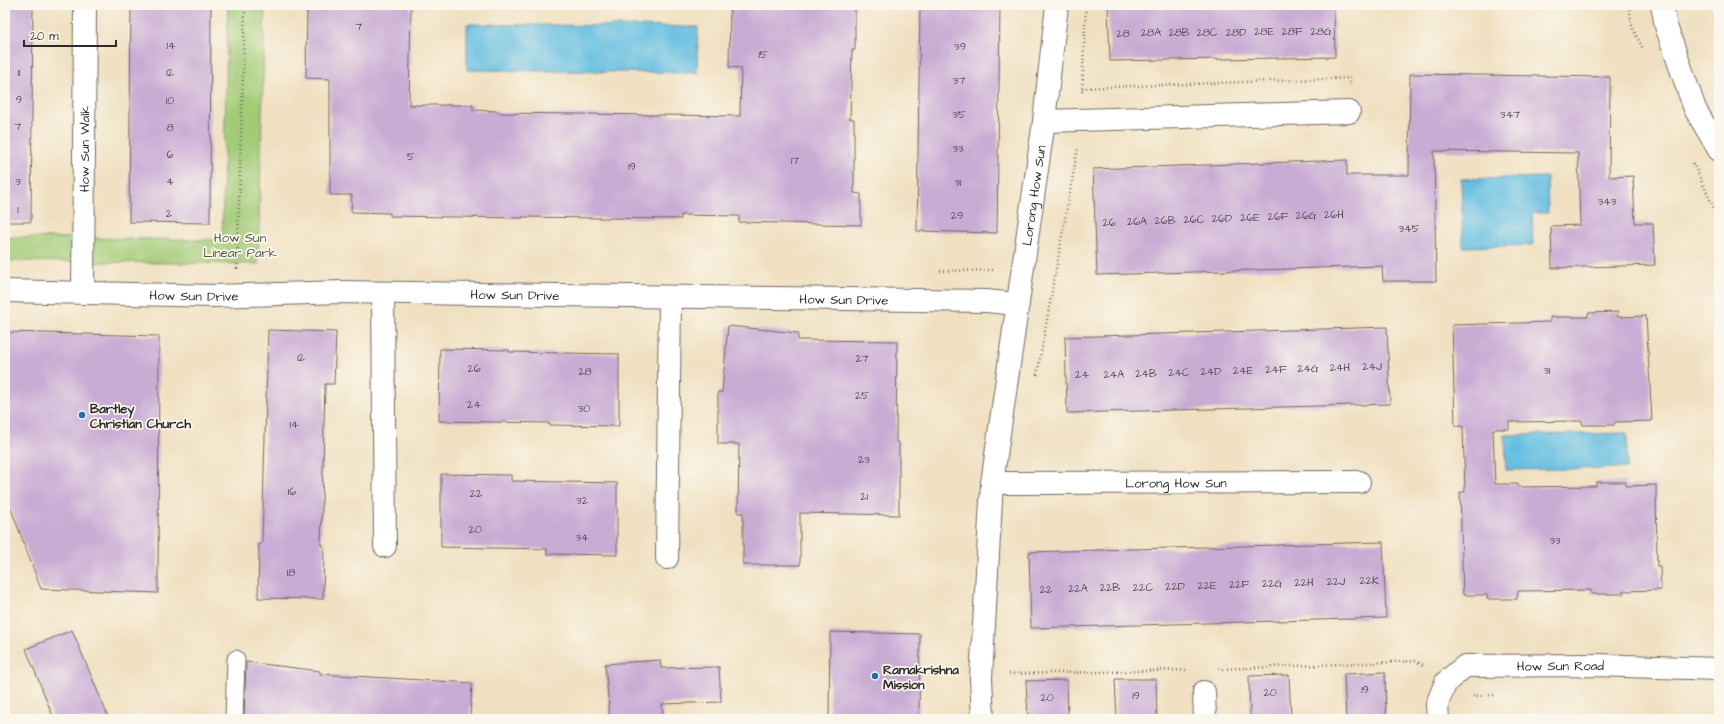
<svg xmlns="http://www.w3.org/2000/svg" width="1724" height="724" font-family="'Architects Daughter',sans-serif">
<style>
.green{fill:#a2cb76;stroke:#667b50}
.water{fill:#63bee1;stroke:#477486}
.building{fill:#c9acd4}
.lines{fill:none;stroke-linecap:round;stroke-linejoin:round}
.service-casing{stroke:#706a60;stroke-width:19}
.minor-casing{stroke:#706a60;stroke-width:24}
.path{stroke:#706a60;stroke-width:2.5;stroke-dasharray:1 3;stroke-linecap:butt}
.service{stroke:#fff;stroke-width:17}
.minor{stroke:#fff;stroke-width:22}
.poi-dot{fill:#1f6fb2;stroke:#fbf7ec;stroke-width:1.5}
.labels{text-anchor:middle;stroke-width:3.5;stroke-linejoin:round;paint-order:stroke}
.number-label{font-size:11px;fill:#524b55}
.street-label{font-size:13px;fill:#2b2b2b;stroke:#fbf7ec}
.park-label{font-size:13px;fill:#4f5b42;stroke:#fbf7ec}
.poi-label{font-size:13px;font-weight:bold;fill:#2b2b2b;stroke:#fbf7ec;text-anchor:start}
</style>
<rect width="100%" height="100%" fill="#fbf7ec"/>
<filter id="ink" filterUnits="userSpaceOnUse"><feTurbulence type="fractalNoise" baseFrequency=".025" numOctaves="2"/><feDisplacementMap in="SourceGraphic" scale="8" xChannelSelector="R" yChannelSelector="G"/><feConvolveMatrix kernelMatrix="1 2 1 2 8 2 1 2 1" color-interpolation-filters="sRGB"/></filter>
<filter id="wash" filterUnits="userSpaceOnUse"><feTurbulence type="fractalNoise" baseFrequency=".012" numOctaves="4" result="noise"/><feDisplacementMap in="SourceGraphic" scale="16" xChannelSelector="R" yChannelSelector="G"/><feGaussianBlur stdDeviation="0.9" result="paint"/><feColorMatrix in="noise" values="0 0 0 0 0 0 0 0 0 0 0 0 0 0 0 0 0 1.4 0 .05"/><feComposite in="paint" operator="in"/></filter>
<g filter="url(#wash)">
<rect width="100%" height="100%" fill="#f0e0c1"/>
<path class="green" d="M228 5H265L258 264 5 261V237L222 240Z"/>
<g class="water">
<path d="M467 24 698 27 697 73 467 70Z"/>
<path d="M1547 177 1548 213H1532L1533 245 1463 247 1461 179Z"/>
<path d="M1627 433V468L1506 470 1505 435Z"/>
</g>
<g id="blocks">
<g class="building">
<path d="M5 5H33L31 222H5Z"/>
<path d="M131 5H211L210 223 129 222Z"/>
<path d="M307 5H411L409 105H473V110L498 111V113L740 116 741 68 729 67 730 5H855V50H852L850 119H854V193L861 194V225L739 222V216L681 215V219L522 217V218L390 216V213L351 212 352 195H330V79L306 78Z"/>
<path d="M920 5H1000L997 233 917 231Z"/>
<path d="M1108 5H1334L1335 57 1110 61Z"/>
<path d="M1410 74 1610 77 1609 177 1633 176 1635 223H1653L1655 265 1552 268 1551 226 1580 225 1578 153 1434 151 1436 281H1383L1382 266 1097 275 1093 169 1347 160V175H1409Z"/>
<path d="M1618 312 1617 317 1646 316 1652 421 1615 422 1614 425H1583L1582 421 1509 422V429H1493L1495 484H1518V487L1596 486V482H1626V486L1656 485 1657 566H1660L1661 590 1623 591V594H1591V590L1518 591 1517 599H1487V595H1463L1460 492H1465L1463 426H1455L1452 325 1550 322V317H1588V313Z"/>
<path d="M728 326 798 333V340L897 341 896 442H899V515L800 513V565H743V513H738L739 444H718V392H722Z"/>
<path d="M1387 327 1390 404 1067 413 1065 337Z"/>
<path d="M268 330 336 332 334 384H325L321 546H324L323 599 258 598 259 544H262Z"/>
<path d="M5 332 159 336 158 593 41 589 5 493Z"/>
<path d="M440 349 509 350V352L619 354V426L549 425V423L439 421Z"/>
<path d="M441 474 511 475V481L617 483V555L547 554V549L441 547Z"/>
<path d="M1383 542 1386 618 1031 628 1029 552Z"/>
<path d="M72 630 85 661 109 719H54L26 649Z"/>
<path d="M830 632 920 634 919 719H829Z"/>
<path d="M660 660 661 668 719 667 721 702 662 704 663 719H610L605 664Z"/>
<path d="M246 662 320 671V674L472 683 470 719H244Z"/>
<path d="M1385 672 1386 719H1346L1344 674Z"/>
<path d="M1289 675 1291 719H1250L1249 676Z"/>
<path d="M1115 679H1156L1157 719H1117Z"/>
<path d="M1067 680 1068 719H1028L1026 681Z"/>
</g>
</g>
</g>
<g filter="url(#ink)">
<use href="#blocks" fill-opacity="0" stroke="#706a60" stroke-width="1"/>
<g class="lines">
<g class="service-casing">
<path id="service" d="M234 719 236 659"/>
</g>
<g class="minor-casing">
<g id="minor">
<path d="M1662 5 1666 26 1695 109 1719 150"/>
<path d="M1044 121 1349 112"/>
<path id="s1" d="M5 291 215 296 341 292 986 301 1018 304"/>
<path id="s2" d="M83 293 85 5"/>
<path d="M383 293 385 546"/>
<path id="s3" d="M992 483 1359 482"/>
<path d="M667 558 670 297"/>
<path d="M1204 692 1205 719"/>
<path id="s4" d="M983 719 981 678 992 483 1044 121 1057 5"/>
<path id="s5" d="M1438 719 1437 704 1446 682 1465 666 1595 665 1719 669"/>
</g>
</g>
<g class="path">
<path d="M1629 5 1632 27 1643 49"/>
<path d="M1082 88 1350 78V86"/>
<path d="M1082 92 1086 5"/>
<path d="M1693 163 1719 219"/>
<path d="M237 269 245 5"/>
<path d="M940 271 994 270"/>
<path d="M1037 375 1078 147"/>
<path d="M1219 669 1416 661 1425 666"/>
<path d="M1009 674 1188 670"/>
<path d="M1473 696 1496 695"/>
</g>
<use href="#service" class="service"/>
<use href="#minor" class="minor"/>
</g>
</g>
<g class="poi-dot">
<circle cx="82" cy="415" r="4"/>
<circle cx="875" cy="676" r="4"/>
</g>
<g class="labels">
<g class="number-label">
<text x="359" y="30">7</text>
<text x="1264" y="35">28E</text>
<text x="1292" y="35">28F</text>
<text x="1321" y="35">28G</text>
<text x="1151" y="36">28A</text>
<text x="1179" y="36">28B</text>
<text x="1207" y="36">28C</text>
<text x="1236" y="36">28D</text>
<text x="1123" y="37">28</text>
<text x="171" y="49">14</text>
<text x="960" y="50">39</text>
<text x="763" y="58">15</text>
<text x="19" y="76">11</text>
<text x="170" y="76">12</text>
<text x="959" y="84">37</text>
<text x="19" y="103">9</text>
<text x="170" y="104">10</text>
<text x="959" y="118">35</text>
<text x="1510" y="118">347</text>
<text x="18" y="130">7</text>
<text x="170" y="131">8</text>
<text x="958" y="152">33</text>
<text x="170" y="158">6</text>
<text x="411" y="160">5</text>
<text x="795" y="164">17</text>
<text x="632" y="170">19</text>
<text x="18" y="185">3</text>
<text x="170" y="185">4</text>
<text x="958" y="186">31</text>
<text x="1607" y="205">343</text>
<text x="18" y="213">1</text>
<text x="169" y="217">2</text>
<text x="1334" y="218">26H</text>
<text x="957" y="219">29</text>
<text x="1306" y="219">26G</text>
<text x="1278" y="220">26F</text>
<text x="1250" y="221">26E</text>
<text x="1222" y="222">26D</text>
<text x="1194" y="223">26C</text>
<text x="1165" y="224">26B</text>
<text x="1137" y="225">26A</text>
<text x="1109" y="226">26</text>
<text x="1409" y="232">345</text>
<text x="301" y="361">12</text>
<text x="862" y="362">27</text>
<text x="1372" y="370">24J</text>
<text x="1340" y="371">24H</text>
<text x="474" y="372">26</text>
<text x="1308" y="372">24G</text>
<text x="1276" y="373">24F</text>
<text x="1243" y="374">24E</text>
<text x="1547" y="374">31</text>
<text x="585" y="375">28</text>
<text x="1211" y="375">24D</text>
<text x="1179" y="376">24C</text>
<text x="1146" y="377">24B</text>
<text x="1082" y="378">24</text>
<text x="1114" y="378">24A</text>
<text x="862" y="399">25</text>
<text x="474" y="408">24</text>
<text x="584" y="412">30</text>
<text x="294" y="428">14</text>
<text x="864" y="463">23</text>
<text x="292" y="495">16</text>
<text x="476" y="497">22</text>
<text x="864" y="500">21</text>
<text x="582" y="504">32</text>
<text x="475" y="533">20</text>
<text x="582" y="541">34</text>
<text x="1555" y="544">33</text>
<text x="291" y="576">18</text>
<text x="1369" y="584">22K</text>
<text x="1336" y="585">22J</text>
<text x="1304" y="586">22H</text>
<text x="1272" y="587">22G</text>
<text x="1239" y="588">22F</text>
<text x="1207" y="589">22E</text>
<text x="1175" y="590">22D</text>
<text x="1110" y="591">22B</text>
<text x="1143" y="591">22C</text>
<text x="1078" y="592">22A</text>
<text x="1046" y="593">22</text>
<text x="1365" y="693">19</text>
<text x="1270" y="696">20</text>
<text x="1136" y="699">19</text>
<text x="1047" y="701">20</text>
</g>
<g class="street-label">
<text dy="5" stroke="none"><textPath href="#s2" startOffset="144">How Sun Walk</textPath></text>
<text dy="5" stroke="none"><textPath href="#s4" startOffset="527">Lorong How Sun</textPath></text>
<text dy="5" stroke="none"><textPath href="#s1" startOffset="189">How Sun Drive</textPath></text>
<text dy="5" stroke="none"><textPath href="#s1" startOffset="510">How Sun Drive</textPath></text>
<text dy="5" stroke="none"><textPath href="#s1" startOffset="839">How Sun Drive</textPath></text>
<text dy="5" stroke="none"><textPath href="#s3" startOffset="184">Lorong How Sun</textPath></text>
<text dy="5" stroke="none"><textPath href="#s5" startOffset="159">How Sun Road</textPath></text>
</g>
<g class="park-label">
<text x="240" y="242">How Sun<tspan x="240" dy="15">Linear Park</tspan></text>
</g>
<g class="poi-label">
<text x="90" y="413">Bartley<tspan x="90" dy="15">Christian Church</tspan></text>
<text x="883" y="674">Ramakrishna<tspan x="883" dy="15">Mission</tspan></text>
</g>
</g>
<rect width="1724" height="724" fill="none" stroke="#fbf7ec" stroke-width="20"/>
<path d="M24 40v6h92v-6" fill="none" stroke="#2b2b2b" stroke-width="2"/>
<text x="30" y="40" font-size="12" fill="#2b2b2b" stroke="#fbf7ec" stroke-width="3" paint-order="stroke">20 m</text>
</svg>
